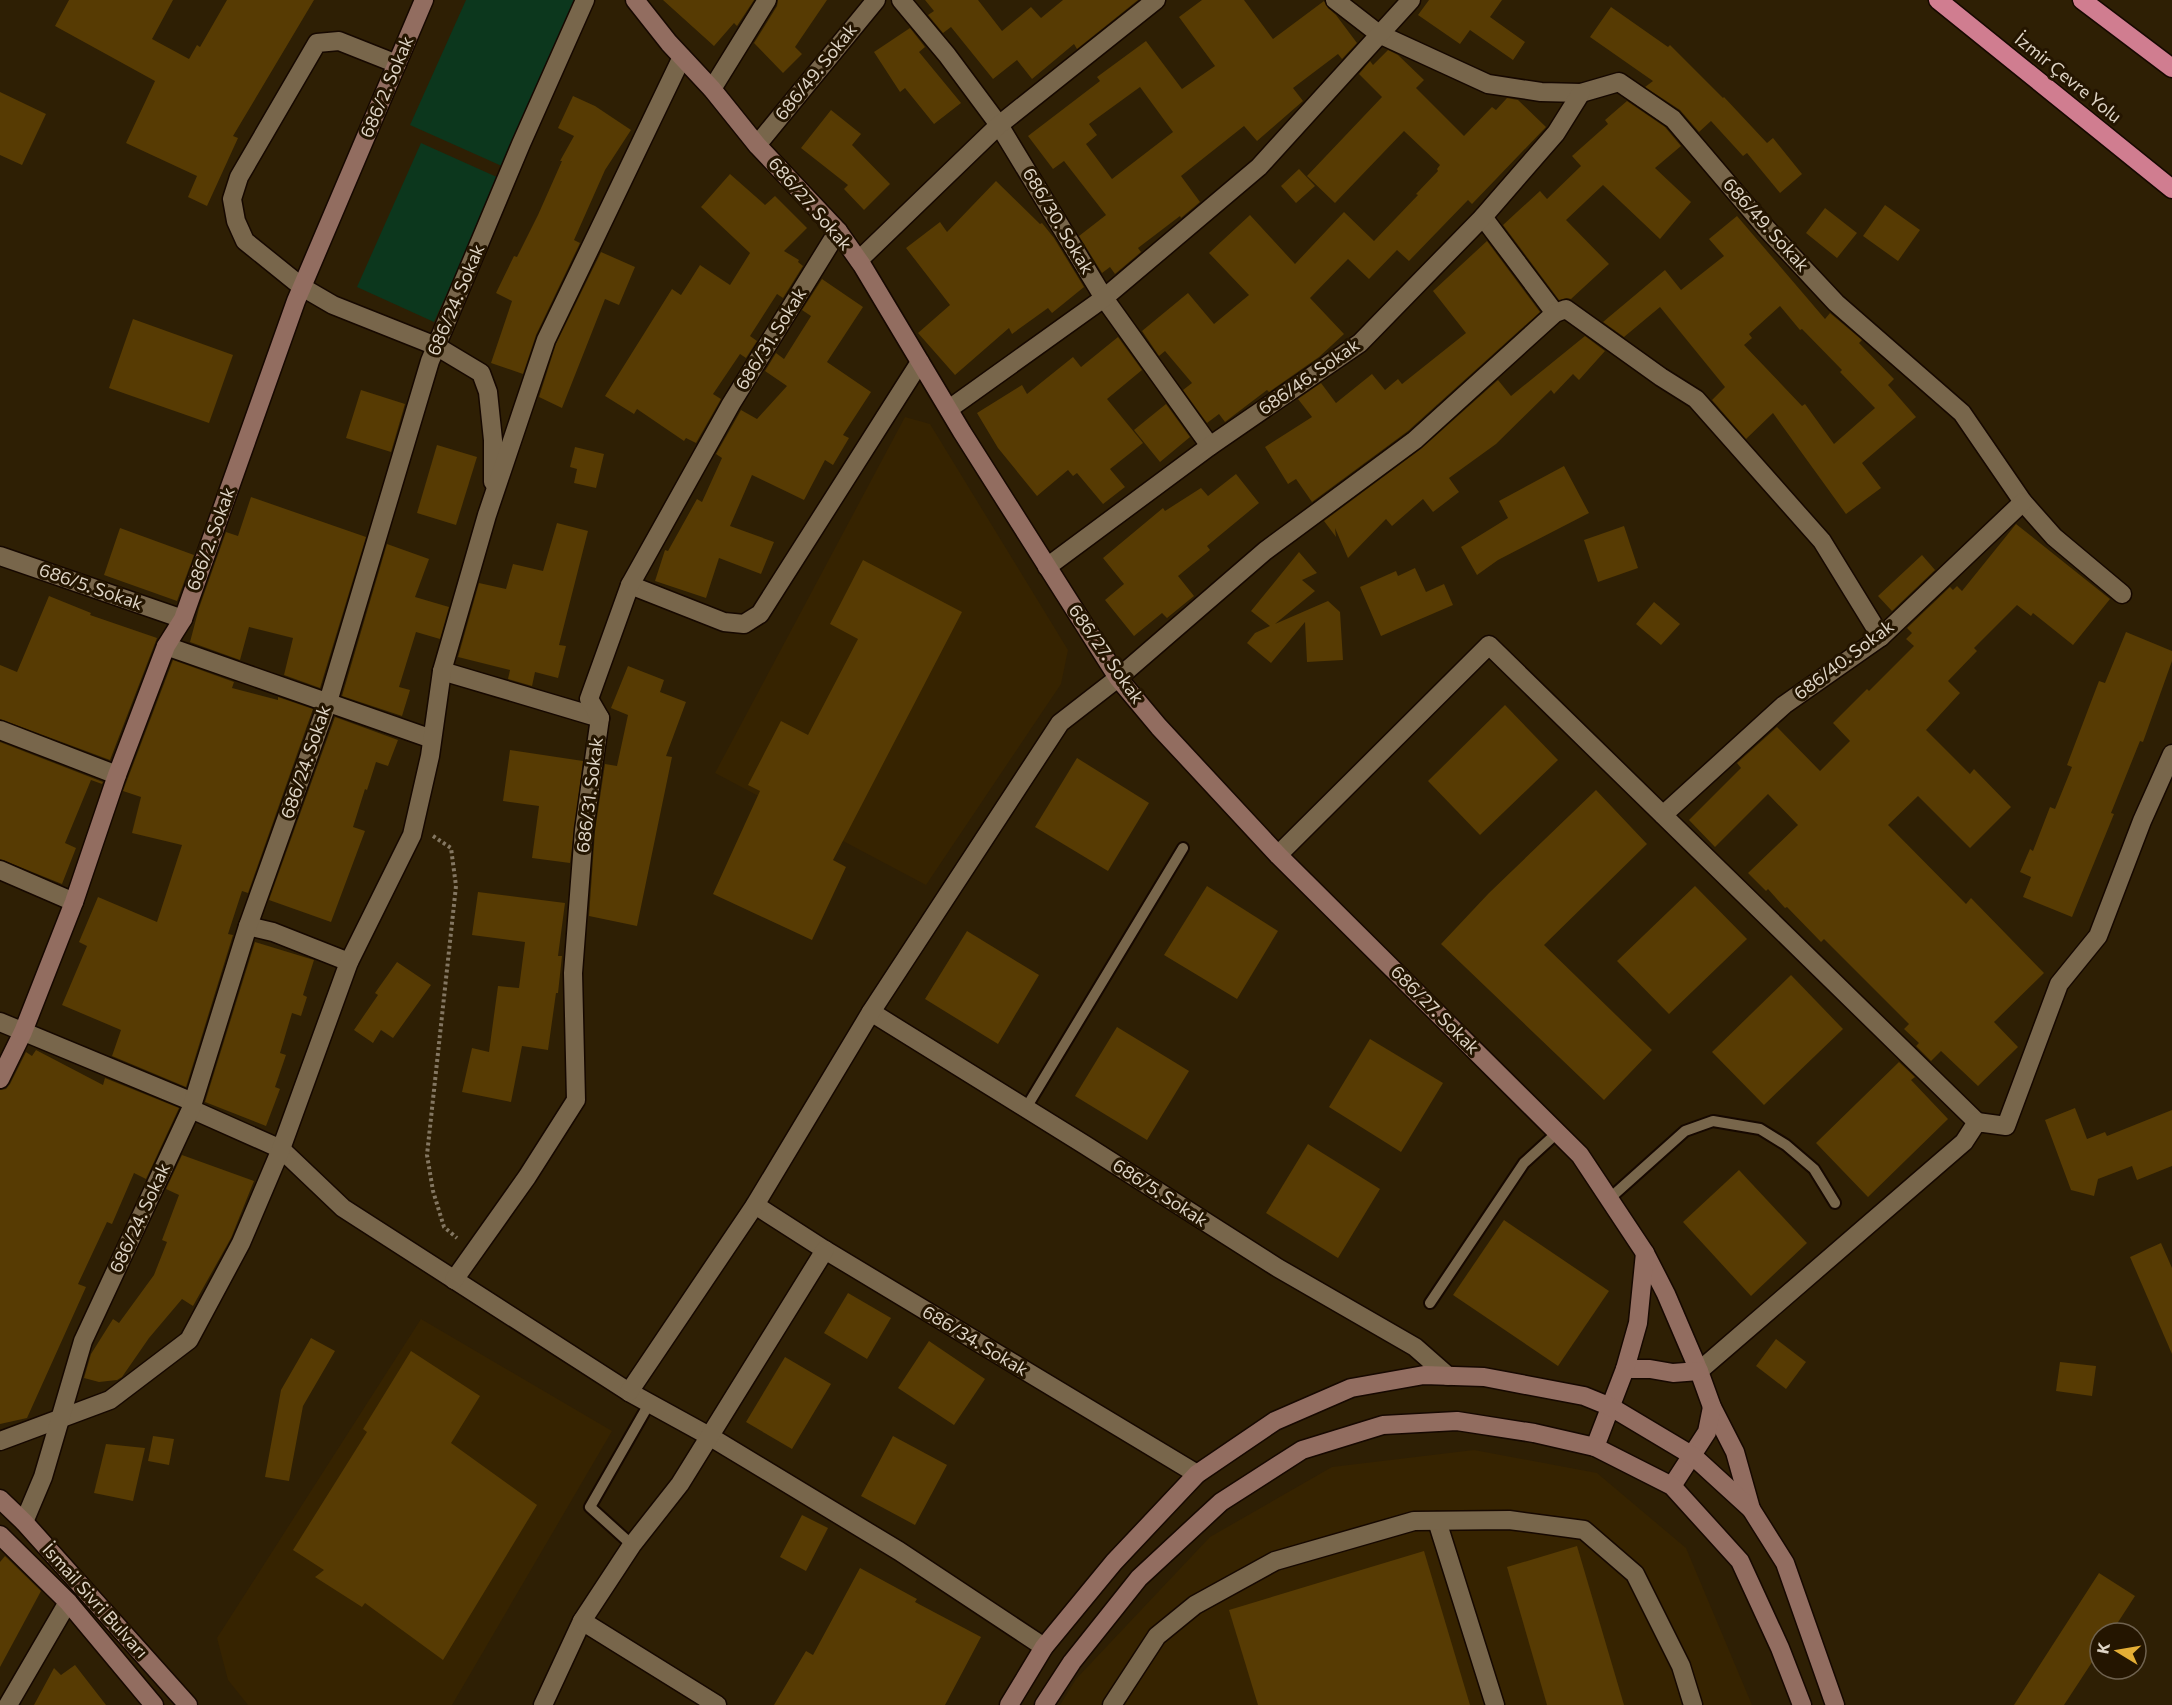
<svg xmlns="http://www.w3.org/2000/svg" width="2172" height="1705" font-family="Commissioner,sans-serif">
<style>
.built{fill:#362300}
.pitch{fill:#0c371d}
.building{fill:#573b03;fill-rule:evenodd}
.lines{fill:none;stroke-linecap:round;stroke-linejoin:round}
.lane-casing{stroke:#160800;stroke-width:14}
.street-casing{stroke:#160800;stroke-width:21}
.secondary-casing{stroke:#160800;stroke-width:21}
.highway-casing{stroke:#160800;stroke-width:21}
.path{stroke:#847762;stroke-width:4;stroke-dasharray:3 3;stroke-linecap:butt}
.lane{stroke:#78664b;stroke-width:10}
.street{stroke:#78664b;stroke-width:18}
.secondary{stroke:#926d60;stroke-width:18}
.highway{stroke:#d07d90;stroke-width:18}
.labels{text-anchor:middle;stroke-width:6;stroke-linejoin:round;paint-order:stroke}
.street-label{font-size:18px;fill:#dfd5c6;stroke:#241500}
</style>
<rect width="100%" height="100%" fill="#2e1f04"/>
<g class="built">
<path d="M905 417 930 424 1068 650 1061 684 926 885 715 773Z"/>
<path d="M421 1319 612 1431 452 1705H248L228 1680 217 1638Z"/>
<path d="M1474 1450 1597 1473 1686 1548 1752 1705H1060L1076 1679 1210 1537 1332 1467Z"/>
</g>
<g class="pitch">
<path d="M466 0H576L504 167 410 125Z"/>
<path d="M421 143 499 178 434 322 357 287Z"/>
</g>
<g class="building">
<path d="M69 0H173L152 39 189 59 197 45 200 47 227 0H314L233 136 238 138 207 206 188 197 197 176 126 143 155 81 55 26Z"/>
<path d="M663 0H754L737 26 734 23 714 46Z"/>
<path d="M778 0H827L795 47 802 54 783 73 754 43 777 6Z"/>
<path d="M925 0H978L1002 31 1031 7 1041 18 1063 0H1138L1077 49 1074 44 1032 79 1017 60 993 79 951 27 943 33 928 15 934 11Z"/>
<path d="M1202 0H1244L1273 39 1324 1 1328 8 1336 15 1357 43 1342 59 1338 54 1293 88 1303 101 1257 141 1244 126 1181 176 1200 202 1181 218 1180 216 1138 248 1141 252 1115 274 1110 267 1102 273 1079 236 1106 215 1064 161 1053 169 1028 136 1100 81 1097 77 1146 41 1182 89 1215 66 1179 17ZM1140 87 1173 132 1112 179 1086 144 1097 135 1089 124Z"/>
<path d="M1429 0H1502L1490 17 1525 42 1513 60 1470 30 1460 44 1418 15Z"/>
<path d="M1611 7 1668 47 1670 45 1723 98 1724 97 1767 143 1773 138 1802 174 1780 193 1747 153 1743 156 1711 121 1699 132 1680 110 1645 87 1653 81 1590 37Z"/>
<path d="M910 28 925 47 919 52 961 103 934 124 905 88 900 92 874 52Z"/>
<path d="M1388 50 1398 55 1424 80 1416 88 1464 136 1492 107 1496 110 1507 98 1518 100 1546 127 1472 204 1468 200 1409 261 1397 250 1369 279 1348 259 1310 298 1344 334 1319 357 1269 392 1267 390 1225 422 1219 414 1207 423 1183 390 1192 383 1165 351 1159 356 1142 331 1188 293 1214 324 1249 295 1209 253 1250 215 1295 264 1344 212 1374 241 1418 195 1416 194 1438 171 1437 169 1440 165 1404 131 1335 203 1307 176 1382 97 1359 74 1370 61 1373 65Z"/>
<path d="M0 92 46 114 22 165 0 155Z"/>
<path d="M573 96 595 106 631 130 605 170 574 240 580 243 536 335 523 374 491 363 512 301 496 293 514 256 517 257 538 215 562 161H560L574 136 558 128Z"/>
<path d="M1627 101 1665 127 1681 146 1655 168 1691 202 1660 239 1603 185 1566 220 1609 264 1571 299 1567 298 1559 300 1503 225 1540 191 1547 199 1581 166 1572 156 1608 124 1605 120Z"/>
<path d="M831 110 861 134 852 145 890 184 864 210 844 189 848 185 801 148Z"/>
<path d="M1299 169 1315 186 1296 203 1281 186Z"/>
<path d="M730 174 765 205 775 196 807 228 784 251 799 260 798 262 803 266 783 298 777 294 750 336 757 341 746 358 740 354 713 394 721 399 696 443 686 438 684 441 637 409 634 414 605 396 672 289 681 295 700 265 730 285 750 253 701 207Z"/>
<path d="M996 181 1040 224 1042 223 1054 238 1084 287 1052 313 1048 308 1012 334 1009 328 955 375 918 333 950 305 906 248 940 222 947 232Z"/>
<path d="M1885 205 1920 230 1898 261 1863 236Z"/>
<path d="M1825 208 1857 233 1837 258 1806 233Z"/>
<path d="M1737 216 1825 319 1830 313 1862 340 1859 343 1894 379 1888 385 1916 417 1862 463 1881 488 1846 514 1773 413 1746 439 1712 400 1725 387 1660 307 1624 337 1603 322 1665 270 1681 290 1724 256 1709 239ZM1780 306 1800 330 1802 329 1842 370 1840 372 1875 408 1834 444 1805 404 1802 406 1744 345 1752 338 1749 334Z"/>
<path d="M1487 241 1540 312 1408 431 1312 502 1296 479 1288 484 1265 447 1312 417 1298 399 1321 383 1336 403 1372 374 1385 390 1398 379 1402 384 1466 333 1433 291Z"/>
<path d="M601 252 635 267 619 305 605 299 562 408 539 397 556 344Z"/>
<path d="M822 279 863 307 827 362 871 392 843 435 849 438 833 465 825 460 804 500 752 475 730 526 774 542 761 574 719 558 706 598 655 581 665 550 668 551 697 499 702 502 722 458 716 454 741 410 757 419 787 386 765 371 776 353 784 359 811 316 802 310Z"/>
<path d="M133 319 233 355 209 423 109 388Z"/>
<path d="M1585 336 1605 351 1579 380 1573 374 1554 394 1551 390 1496 444 1449 478 1459 492 1433 512 1423 499 1392 526 1386 519 1348 558 1335 528 1336 537 1324 521 1422 448 1498 380 1511 396Z"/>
<path d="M1118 337 1142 370 1107 399 1143 443 1110 469 1125 487 1103 504 1077 473 1073 476 1068 470 1037 496 998 448 977 413 1022 385 1027 394 1073 357 1081 367Z"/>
<path d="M361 390 405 404 391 452 346 438Z"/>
<path d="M1166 404 1190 437 1160 462 1134 430Z"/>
<path d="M437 445 477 457 456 525 417 513Z"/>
<path d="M575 447 604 454 596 488 574 483 577 469 570 467Z"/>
<path d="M1564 466 1589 513 1498 560 1477 575 1461 547 1508 518 1499 501Z"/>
<path d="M1236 474 1259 503 1207 546 1210 550 1178 576 1194 596 1167 618 1162 613 1134 636 1105 600 1124 584 1103 558 1163 508 1165 511 1201 488 1208 496Z"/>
<path d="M251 497 366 537 320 688 284 675 293 638 249 627 240 660 190 642 199 608 226 532 238 536Z"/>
<path d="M557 523 588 531 559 645 566 646 558 678 535 672 532 686 508 679 510 670 458 657 479 583 506 589 513 564 543 571Z"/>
<path d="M2016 524 2110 599 2073 645 2033 613 2031 616 2017 605 1974 648 1977 651 1948 681 1960 693 1926 730 1970 774 1974 769 2011 807 1970 848 1918 796 1888 825 1966 904 1971 898 2044 973 1994 1022 2018 1047 1978 1086 1941 1051 1931 1061 1916 1046 1919 1043 1904 1029 1909 1024 1824 939 1821 942 1787 907 1785 908 1768 889 1766 891 1748 873 1798 825 1768 794 1715 847 1689 820 1741 768 1737 763 1777 727 1820 771 1850 741 1833 723 1867 689 1869 691 1914 646 1906 639 1912 633 1907 628 1950 587 1953 590 1957 586 1962 591Z"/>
<path d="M1624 526 1638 568 1598 582 1584 540Z"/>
<path d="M120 528 194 555 177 601 104 575Z"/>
<path d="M387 544 429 559 415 597 449 607 440 639 416 632 399 687 410 690 402 716 342 696Z"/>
<path d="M1299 552 1317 573 1302 580 1315 591 1275 624 1328 601 1340 612 1343 660 1307 662 1305 622 1271 663 1247 643 1255 633 1270 626 1251 611Z"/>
<path d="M1922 555 1935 570 1892 611 1878 596Z"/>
<path d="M863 560 962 612 833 860 846 867 812 940 713 894 760 791 748 785 781 721 808 735 858 639 830 624Z"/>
<path d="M1415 568 1426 592 1444 584 1453 605 1381 636 1360 587 1396 571 1398 576Z"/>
<path d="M49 596 91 613 90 615 157 638 110 760 0 719V665L17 672Z"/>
<path d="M1654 602 1680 624 1661 645 1636 624Z"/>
<path d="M2126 632 2172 651V661L2143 742 2140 741 2111 813 2114 814 2072 917 2023 897 2031 877 2020 872 2030 849 2033 851 2050 807 2055 809 2072 767 2067 765 2099 681 2105 683Z"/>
<path d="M173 660 234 682 232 688 278 700V697L313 709 248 893 242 891 228 934 233 935 186 1087 112 1056 121 1030 62 1005 87 946 79 942 98 897 157 922 182 845 132 833 141 797 123 791Z"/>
<path d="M628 666 664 680 660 692 686 702 666 756 672 757 637 926 589 916 595 831 605 764 617 766 628 715 611 708Z"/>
<path d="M1505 705 1558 760 1480 835 1428 781Z"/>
<path d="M335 717 398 740 388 766 376 762 367 790 365 789 353 827 365 831 331 922 269 900Z"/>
<path d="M0 742 103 782 102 784 91 780 65 843 76 848 62 884 0 859Z"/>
<path d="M510 750 583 761 570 863 532 858 539 806 503 801Z"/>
<path d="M1077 758 1149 803 1108 871 1035 827Z"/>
<path d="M1596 790 1647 844 1544 945 1652 1050 1604 1100 1441 944 1489 893Z"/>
<path d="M1207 886 1278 931 1237 999 1164 955Z"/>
<path d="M1695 886 1747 939 1669 1014 1617 961Z"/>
<path d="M478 892 565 903 558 956H562L558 993H556L548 1050 522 1046 511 1102 462 1092 472 1048 489 1052 498 986 519 988 525 942 472 935Z"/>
<path d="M967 931 1039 975 998 1044 925 999Z"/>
<path d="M255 942 314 960 303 995 307 997 301 1016 292 1013 280 1053 286 1055 275 1087 280 1089 266 1126 205 1102Z"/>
<path d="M397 962 431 985 393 1038 381 1030 373 1043 354 1030 378 995 375 993Z"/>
<path d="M1791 975 1843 1029 1764 1105 1712 1052Z"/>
<path d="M1117 1027 1189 1071 1147 1140 1075 1096Z"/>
<path d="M1370 1039 1443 1083 1401 1152 1329 1107Z"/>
<path d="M36 1050 103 1085 105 1078 179 1108 146 1179 134 1173 112 1224 107 1222 78 1284 86 1287 27 1418 0 1424V1090L6 1089 10 1084 26 1052 32 1056Z"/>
<path d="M1899 1062 1915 1077 1911 1080 1948 1119 1868 1197 1816 1143Z"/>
<path d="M2075 1108 2087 1139 2105 1132 2107 1136 2172 1110V1166L2137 1180 2132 1166 2098 1179 2094 1196 2071 1190 2045 1120Z"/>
<path d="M1308 1144 1380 1189 1338 1258 1266 1213Z"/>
<path d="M182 1155 254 1181 231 1238 193 1306 182 1299 149 1338 122 1377 117 1380 99 1382 84 1378 91 1354 113 1319 119 1323 154 1275 167 1242 162 1240 179 1195 166 1189Z"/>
<path d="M1739 1170 1807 1243 1751 1296 1683 1222Z"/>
<path d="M1504 1220 1609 1291 1558 1366 1453 1295Z"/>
<path d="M2161 1243 2172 1268V1354L2130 1257Z"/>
<path d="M848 1293 891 1318 867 1359 824 1333Z"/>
<path d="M311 1338 335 1351 303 1406 289 1481 265 1477 281 1390Z"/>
<path d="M1776 1339 1806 1362 1786 1389 1756 1366Z"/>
<path d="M929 1341 985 1379 954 1425 898 1388Z"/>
<path d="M411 1351 480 1396 451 1443 537 1505 443 1660 365 1603 362 1607 315 1577 324 1570 293 1550 367 1432 363 1429Z"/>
<path d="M785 1357 831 1384 792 1449 746 1422Z"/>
<path d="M2060 1362 2096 1366 2092 1396 2056 1391Z"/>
<path d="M153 1436 174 1439 169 1465 148 1461Z"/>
<path d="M893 1436 947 1465 915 1525 861 1496Z"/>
<path d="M106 1444 145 1448 133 1501 94 1493Z"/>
<path d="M802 1515 828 1528 806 1571 780 1557Z"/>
<path d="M1577 1546 1624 1705H1547L1507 1567Z"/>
<path d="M1424 1551 1470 1705H1258L1229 1610Z"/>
<path d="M5 1556 41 1591 0 1667V1562Z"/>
<path d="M860 1568 917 1599 915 1602 981 1637 945 1705H774L806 1651 813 1655Z"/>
<path d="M2099 1573 2135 1596 2111 1633H2100V1650L2064 1705H2014Z"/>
<path d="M75 1665 106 1705H34L54 1668 61 1675Z"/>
</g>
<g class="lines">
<g class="lane-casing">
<g id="lane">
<path d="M1026 1108 1183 848"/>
<path d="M1609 1199 1685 1131 1713 1121 1760 1129 1786 1145 1814 1169 1835 1203"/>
<path d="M1430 1303 1524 1163 1557 1133"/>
<path d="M632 1545 590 1507 649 1404"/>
</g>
</g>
<g class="street-casing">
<g id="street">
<path d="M901 0 947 55 999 125 1104 298 1210 446"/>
<path d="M1335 0 1379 34 1488 84 1541 92 1581 93 1619 82 1673 119 1765 227 1836 303 1962 413 2023 502 2054 537 2122 594"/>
<path d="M397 64 339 41 317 43 239 177 232 199 236 221 245 241 302 287 333 305 436 346 481 373 488 392 493 440V482"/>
<path d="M712 89 767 0"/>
<path d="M757 145 876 0"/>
<path d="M1483 217 1555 313"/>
<path d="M859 260 999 125 1156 0"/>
<path d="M949 409 1104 298 1259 167 1411 0"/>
<path d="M0 556 183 619"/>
<path d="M1047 567 1210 446 1360 343 1483 217 1556 133 1581 93"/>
<path d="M630 585 724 622 744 624 760 614 920 362"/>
<path d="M166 646 432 739"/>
<path d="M442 671 600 718"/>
<path d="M0 730 117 775"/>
<path d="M1663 815 1784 705 1881 637 2023 502"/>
<path d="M1278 855 1489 645 1977 1122"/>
<path d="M0 870 74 902"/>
<path d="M248 926 273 932 349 962"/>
<path d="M871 1012 1085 1145 1278 1268 1415 1347 1448 1376"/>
<path d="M0 1022 193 1102"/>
<path d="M191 1109 281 1149 343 1208 629 1392 709 1436 899 1551 1044 1647"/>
<path d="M755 1205 825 1250 1197 1474"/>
<path d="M454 1280 527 1177 576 1100 573 973 584 830 600 718 589 699 630 585 731 404 838 231"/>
<path d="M1699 1371 1964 1142 1977 1122 2006 1126 2059 984 2098 936 2142 821 2172 754"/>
<path d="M629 1392 755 1205 871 1012 1060 723 1118 678 1265 551 1415 440 1555 313 1566 309 1661 377 1696 399 1822 541 1881 637"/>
<path d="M0 1441 110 1400 189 1340 241 1243 281 1149 349 962 412 835 430 756 442 671 487 515 546 340 682 57"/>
<path d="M1437 1521 1495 1705"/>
<path d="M24 1522 43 1477 83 1341 191 1109 248 926 328 702 430 361 521 144 585 0"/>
<path d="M8 1705 68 1602"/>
<path d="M543 1705 582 1621"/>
<path d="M717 1705 582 1621 632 1545 680 1484 825 1250"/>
<path d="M1112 1705 1157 1636 1195 1605 1275 1561 1414 1521 1509 1520 1584 1530 1635 1574 1681 1666 1693 1705"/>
</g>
</g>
<g class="secondary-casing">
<g id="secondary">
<path d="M635 0 669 43 712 89 757 145 838 231 862 265 962 432 1118 678 1159 727 1278 855 1580 1155 1645 1253 1666 1294 1699 1371 1712 1407 1735 1452 1751 1509"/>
<path d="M0 1079 23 1032 74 902 117 775 166 646 183 619 296 301 424 0"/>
<path d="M1625 1369H1650L1673 1373 1699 1371"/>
<path d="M1595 1447 1625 1369 1638 1323 1645 1253"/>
<path d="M1672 1486 1707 1432 1712 1407"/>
<path d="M0 1499 24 1522 188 1705"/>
<path d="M0 1535 68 1602 154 1705"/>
<path d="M1009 1705 1044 1647 1114 1562 1197 1474 1275 1421 1351 1388 1424 1375 1484 1377 1584 1396 1611 1407 1693 1456 1751 1509 1785 1563 1835 1705"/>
<path d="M1044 1705 1072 1662 1139 1578 1221 1502 1302 1450 1383 1425 1457 1421 1534 1433 1595 1447 1672 1486 1740 1561 1780 1648 1802 1705"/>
</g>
</g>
<g class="highway-casing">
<g id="highway">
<path d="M1938 0 2172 189"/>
<path d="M2082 0 2172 68"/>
</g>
</g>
<path class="path" d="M433 836 451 848 456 886 427 1155 433 1191 444 1227 457 1238"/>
<use href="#lane" class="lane"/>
<use href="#street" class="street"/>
<use href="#secondary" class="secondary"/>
<use href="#highway" class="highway"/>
</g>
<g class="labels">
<g class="street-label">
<text transform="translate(816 72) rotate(-51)" y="6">686/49. Sokak</text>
<text transform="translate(2068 78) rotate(39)" y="6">İzmir Çevre Yolu</text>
<text transform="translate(387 87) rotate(-67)" y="6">686/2. Sokak</text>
<text transform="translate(810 204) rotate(49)" y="6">686/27. Sokak</text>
<text transform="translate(1058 221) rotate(59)" y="6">686/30. Sokak</text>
<text transform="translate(1766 225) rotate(48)" y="6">686/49. Sokak</text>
<text transform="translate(456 300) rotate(-67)" y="6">686/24. Sokak</text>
<text transform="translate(771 339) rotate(-58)" y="6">686/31. Sokak</text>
<text transform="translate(1309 377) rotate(-35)" y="6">686/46. Sokak</text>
<text transform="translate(211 539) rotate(-70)" y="6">686/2. Sokak</text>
<text transform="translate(91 587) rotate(19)" y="6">686/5. Sokak</text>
<text transform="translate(1106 654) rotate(55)" y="6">686/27. Sokak</text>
<text transform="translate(1844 660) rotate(-37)" y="6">686/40. Sokak</text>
<text transform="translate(306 762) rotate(-71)" y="6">686/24. Sokak</text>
<text transform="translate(590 795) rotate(-83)" y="6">686/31. Sokak</text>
<text transform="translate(1435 1010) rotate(45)" y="6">686/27. Sokak</text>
<text transform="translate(1160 1193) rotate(33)" y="6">686/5. Sokak</text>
<text transform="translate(140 1218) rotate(-65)" y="6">686/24. Sokak</text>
<text transform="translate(975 1341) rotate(31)" y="6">686/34. Sokak</text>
<text transform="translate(95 1601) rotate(48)" y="6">İsmail Sivri Bulvarı</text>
</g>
</g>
<g transform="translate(2118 1651) rotate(281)"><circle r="28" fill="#241500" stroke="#6f624f" stroke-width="1.5"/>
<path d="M0-4.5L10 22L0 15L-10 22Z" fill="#e4ae35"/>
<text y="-9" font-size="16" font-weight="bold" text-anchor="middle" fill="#dfd5c6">K</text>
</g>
</svg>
